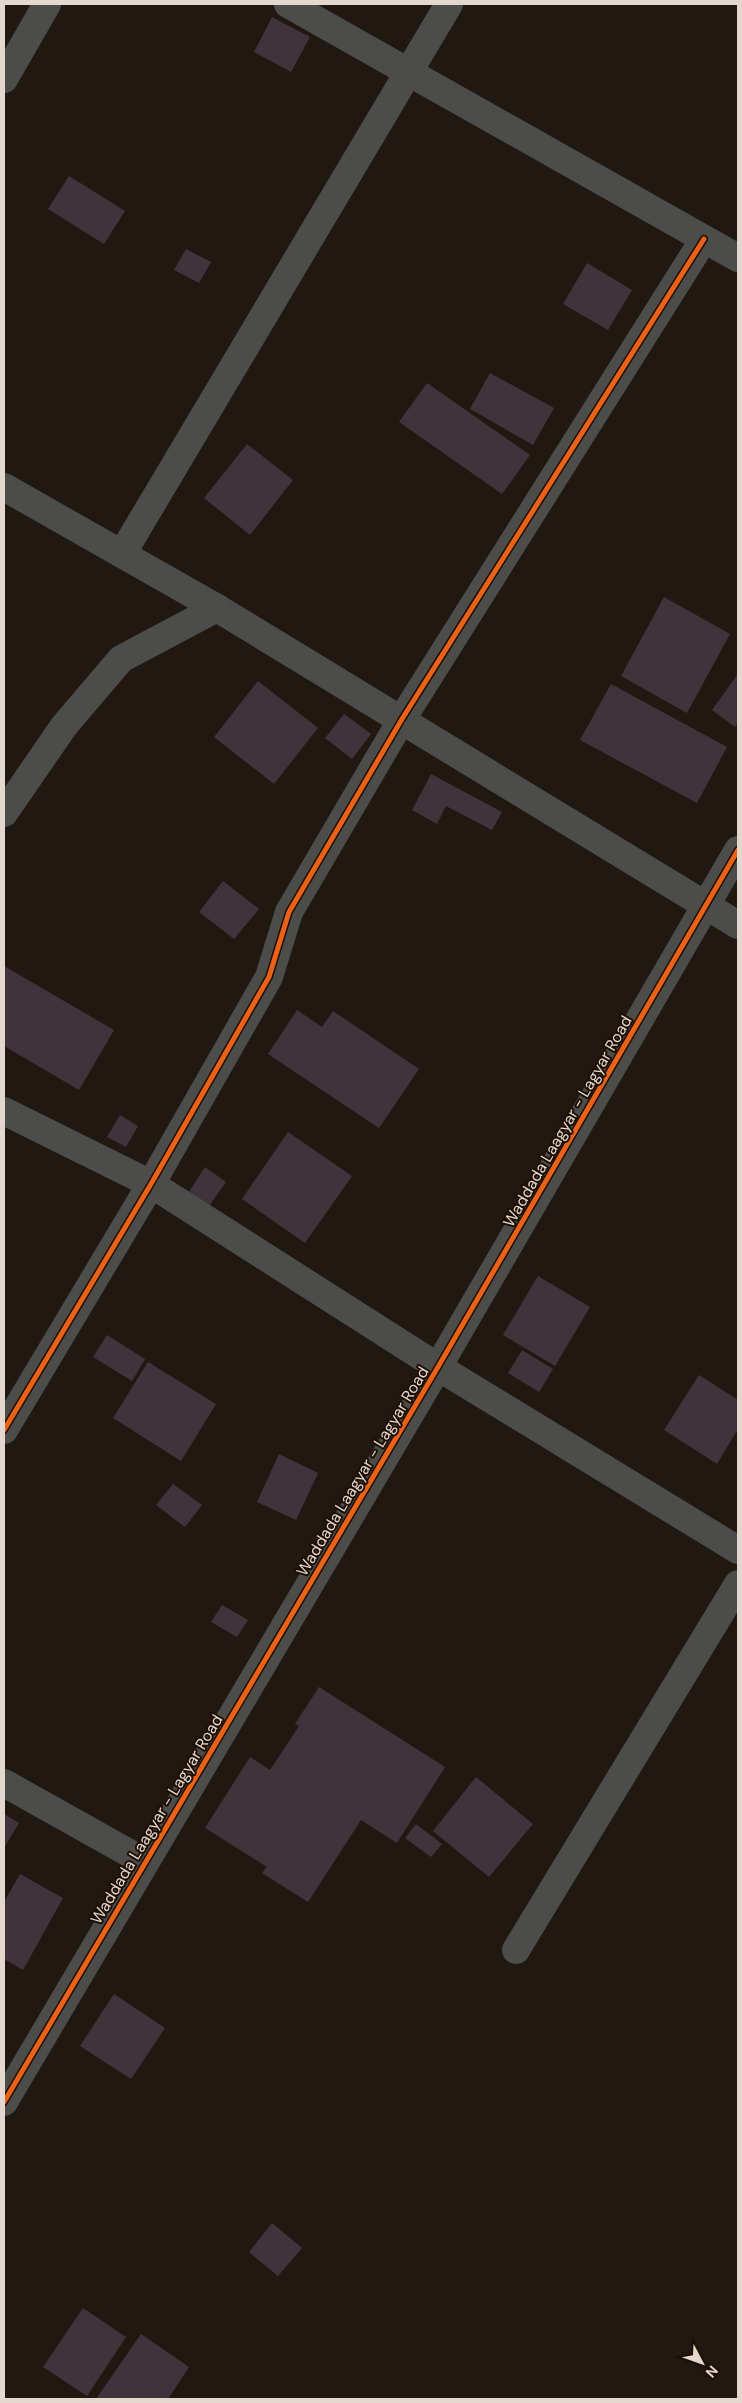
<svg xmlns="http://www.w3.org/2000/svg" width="742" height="2403" font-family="'DM Sans',sans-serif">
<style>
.building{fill:#41333c}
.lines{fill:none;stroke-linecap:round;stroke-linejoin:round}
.street{stroke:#4c4d4a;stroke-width:28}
.cycleway-casing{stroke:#1e0f03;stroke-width:8}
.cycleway{stroke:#ea6118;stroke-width:5}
.labels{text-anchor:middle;stroke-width:4;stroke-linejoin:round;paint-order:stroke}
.street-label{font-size:16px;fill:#e3d7ce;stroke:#1e0f03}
</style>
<rect width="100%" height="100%" fill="#211911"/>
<g class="building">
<path d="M272 17 310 37 291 72 254 52Z"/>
<path d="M69 176 125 211 104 244 48 209Z"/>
<path d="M186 249 211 262 199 283 174 270Z"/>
<path d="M587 263 632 290 608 330 563 304Z"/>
<path d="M490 373 554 408 533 445 470 409Z"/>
<path d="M427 383 530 455 502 494 399 422Z"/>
<path d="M247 444 293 480 250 535 204 498Z"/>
<path d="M664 597 730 634 687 713 621 676Z"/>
<path d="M738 674V723L735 727 712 710Z"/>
<path d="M258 681 318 728 274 784 214 737Z"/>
<path d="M611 684 727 747 697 803 580 740Z"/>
<path d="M344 714 371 734 352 759 325 738Z"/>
<path d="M431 774 502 812 492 830 446 806 437 824 412 810Z"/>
<path d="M223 881 259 909 234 939 199 912Z"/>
<path d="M4 966 114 1030 79 1090 4 1046Z"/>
<path d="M297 1010 322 1027 333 1011 419 1069 379 1128 268 1054Z"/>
<path d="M120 1115 138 1126 126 1147 107 1137Z"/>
<path d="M288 1132 352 1176 305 1243 242 1199Z"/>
<path d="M205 1167 226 1182 209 1206 189 1192Z"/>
<path d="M538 1276 590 1307 555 1366 503 1335Z"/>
<path d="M107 1335 145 1359 132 1381 93 1357Z"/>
<path d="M522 1350 553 1369 539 1392 508 1373Z"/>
<path d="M148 1362 216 1404 181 1461 113 1418Z"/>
<path d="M699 1375 738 1400V1429L717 1464 664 1430Z"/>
<path d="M279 1454 318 1473 296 1520 257 1502Z"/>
<path d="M173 1484 202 1505 185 1527 156 1505Z"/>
<path d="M222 1605 248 1620 237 1637 211 1622Z"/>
<path d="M319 1687 445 1767 397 1843 361 1820 308 1902 262 1873 267 1867 205 1828 250 1757 270 1770 299 1726 295 1724Z"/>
<path d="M476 1777 533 1824 489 1877 433 1831Z"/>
<path d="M4 1814 19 1823 4 1848Z"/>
<path d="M416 1824 442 1844 431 1857 405 1838Z"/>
<path d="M20 1874 63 1898 23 1970 4 1959V1902Z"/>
<path d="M114 1994 165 2028 131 2079 80 2046Z"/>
<path d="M272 2223 302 2248 278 2276 249 2252Z"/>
<path d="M83 2308 126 2337 87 2396 43 2367Z"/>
<path d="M141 2334 189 2367 168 2399H96Z"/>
</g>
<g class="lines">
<g class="street">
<path d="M288 4 738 258"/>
<path d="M4 79 47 4"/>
<path d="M4 487 217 608 738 925"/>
<path d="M122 554 449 4"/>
<path d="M4 813 64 726 121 659 217 608"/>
<path d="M4 1111 151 1184 438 1367 738 1550"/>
<path d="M4 1430 151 1184 269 977 289 912 402 719 704 239"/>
<path d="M4 1783 145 1862"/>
<path d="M516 1950 738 1584"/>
<path d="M4 2102 438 1367 738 850"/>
</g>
<g class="cycleway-casing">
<g id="cycleway">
<path d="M4 1430 151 1184 269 977 289 912 402 719 704 239"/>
<path d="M4 2102 438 1367 738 850"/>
</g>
</g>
<use href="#cycleway" class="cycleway"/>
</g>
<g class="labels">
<g class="street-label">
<text transform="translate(567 1121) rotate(-60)" y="6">Waddada Laagyar - Lagyar Road</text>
<text transform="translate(362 1471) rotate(-59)" y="6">Waddada Laagyar - Lagyar Road</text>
<text transform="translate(156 1819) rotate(-59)" y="6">Waddada Laagyar - Lagyar Road</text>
</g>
</g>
<rect width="742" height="2403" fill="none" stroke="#e3d7ce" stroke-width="10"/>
<g transform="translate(702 2363) rotate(131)" stroke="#1e0f03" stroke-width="4" paint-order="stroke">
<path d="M0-4L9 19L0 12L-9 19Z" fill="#e3d7ce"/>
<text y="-8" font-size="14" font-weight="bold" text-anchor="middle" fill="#e3d7ce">N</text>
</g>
</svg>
